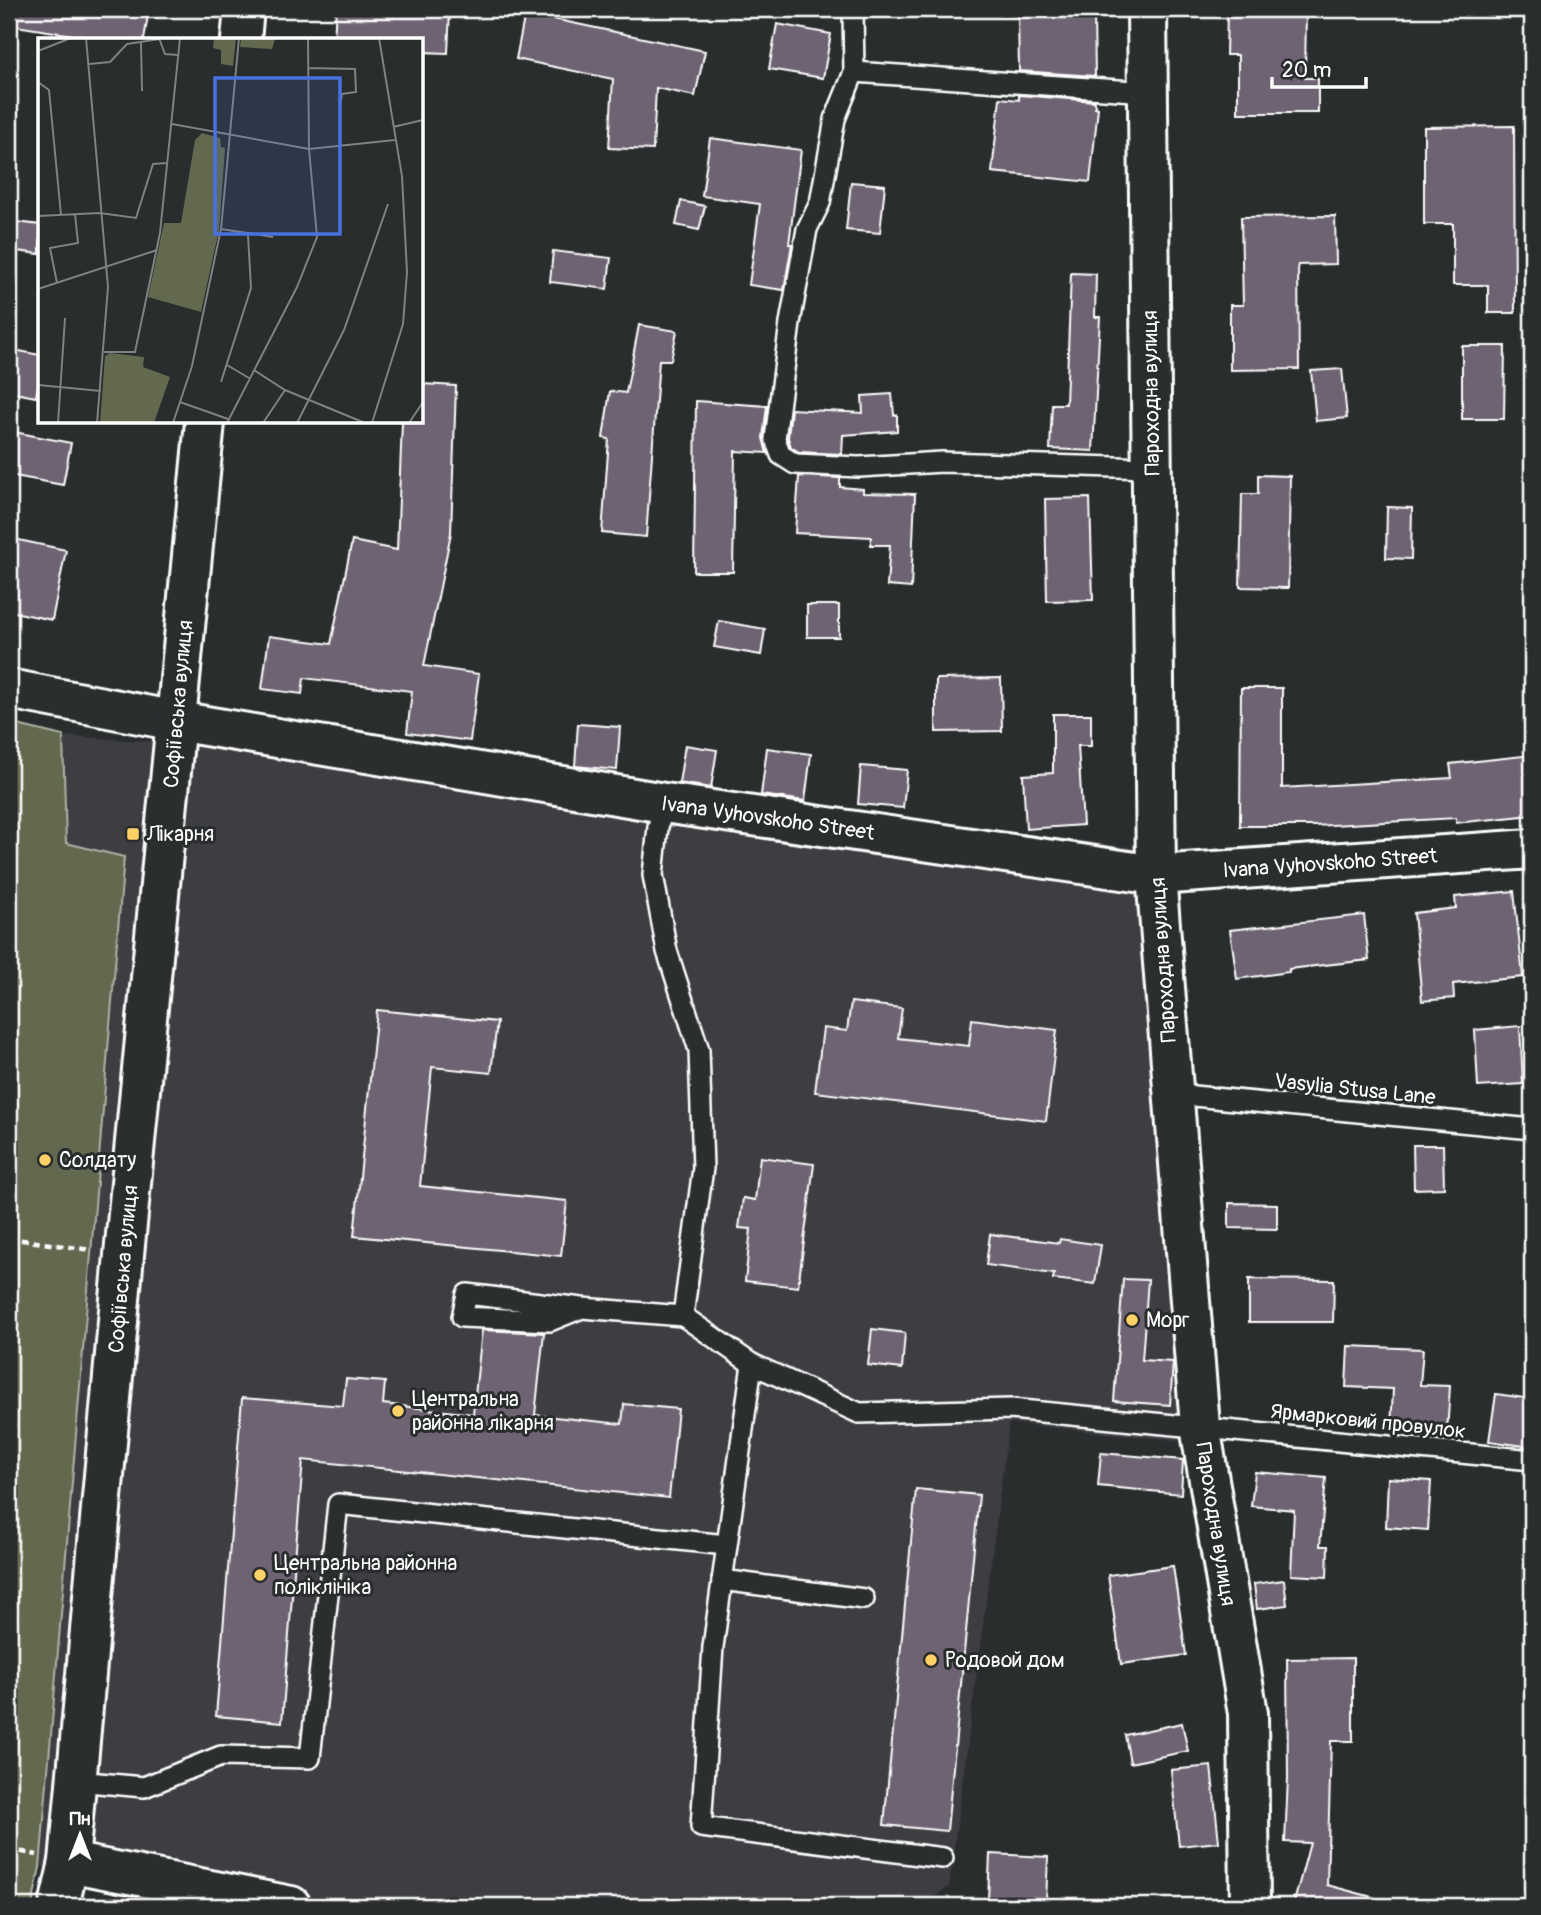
<svg xmlns="http://www.w3.org/2000/svg" width="1541" height="1915" font-family="Pangolin,sans-serif">
<style>
.built{fill:#3e3d42}
.green{fill:#62694f;stroke:#b0b4a7;stroke-width:2}
.building{fill:#6e6372;stroke:#fff;stroke-width:2}
.lines{fill:none;stroke-linecap:round;stroke-linejoin:round}
.lane-casing{stroke:#fff;stroke-width:24}
.street-casing{stroke:#fff;stroke-width:44}
.secondary-casing{stroke:#fff;stroke-width:44}
.path{stroke:#fff;stroke-width:4.5;stroke-dasharray:7 5;stroke-linecap:butt}
.lane{stroke:#2a2d2e;stroke-width:19}
.street{stroke:#2a2d2e;stroke-width:38}
.secondary{stroke:#2a2d2e;stroke-width:38}
.poi-dot{fill:#ffd166;stroke:#2a2d2e;stroke-width:2.5}
.labels{text-anchor:middle;stroke-width:6;stroke-linejoin:round;paint-order:stroke}
.street-label{font-size:21px;fill:#fff;stroke:#2a2d2e}
.poi-label{font-size:21px;fill:#fff;stroke:#2a2d2e;text-anchor:start}
.inset-road{fill:none;stroke:#7f8182;stroke-width:2}
.view{fill:#4a71e0;fill-opacity:0.15;stroke:#4a71e0;stroke-width:3.5}
.inset-edge{fill:none;stroke:#fff;stroke-width:3.5}
</style>
<rect width="100%" height="100%" fill="#2a2d2e"/>
<filter id="ink" filterUnits="userSpaceOnUse"><feTurbulence type="fractalNoise" baseFrequency=".0143" numOctaves="2"/><feDisplacementMap in="SourceGraphic" scale="14" xChannelSelector="R" yChannelSelector="G"/><feConvolveMatrix kernelMatrix="1 2 1 2 8 2 1 2 1" color-interpolation-filters="sRGB"/></filter>
<g filter="url(#ink)">
<path class="built" d="M63 736 517 764 1133 848 1184 1441 1009 1423 949 1887 919 1906H378L40 1867 124 858 66 843Z"/>
<path class="green" d="M9 723 63 736 66 843 124 857 40 1867 32 1906H9Z"/>
<g class="building">
<path d="M9 9H149L144 40H106L9 25Z"/>
<path d="M336 9H450L448 53 422 52V40H334Z"/>
<path d="M1227 12H1306L1305 78H1318V113H1238V55H1226Z"/>
<path d="M525 13 705 51 695 96 656 88 653 150 609 148 613 79 516 59Z"/>
<path d="M1094 14 1095 76 1019 71 1018 15Z"/>
<path d="M777 24 831 34 823 78 769 69Z"/>
<path d="M1019 95 1095 101V107L1098 108 1090 182 992 172 1000 98 1019 100Z"/>
<path d="M1514 126 1515 313H1488V285H1453V224H1424V127Z"/>
<path d="M710 138 801 150 789 244H792L784 290 749 285 760 204 702 196Z"/>
<path d="M851 182 885 185 880 233 846 230Z"/>
<path d="M681 201 705 206 699 230 676 225Z"/>
<path d="M1335 216 1336 264 1298 265 1299 369 1230 370V305H1243L1241 217Z"/>
<path d="M9 221 40 225V254L9 250Z"/>
<path d="M553 251 611 258 607 289 550 282Z"/>
<path d="M1071 273 1096 274 1095 317H1100L1093 451 1050 449 1052 404H1066Z"/>
<path d="M639 325 677 331 671 360H659L646 537 602 533 609 439 603 438 610 391 626 393Z"/>
<path d="M1462 346H1505L1504 419H1462Z"/>
<path d="M9 349 40 355V374L36 397 9 392Z"/>
<path d="M1342 369 1347 418 1316 421 1311 371Z"/>
<path d="M422 384 456 386 451 533 424 666 479 674 470 741 407 733 412 691 304 678 302 694 262 689 269 636 331 644 352 541 397 550 402 422H422Z"/>
<path d="M892 394 894 415H897V431L843 435 842 454 799 452 791 447 788 438 791 409 863 413 862 396Z"/>
<path d="M696 401 767 406 763 438 767 453 735 451 733 572H694Z"/>
<path d="M9 431 71 443 63 485 9 475Z"/>
<path d="M1258 475 1290 476 1288 588 1240 587 1242 494H1258Z"/>
<path d="M799 476 840 478V487L863 489V493L915 494 911 588 887 586 890 545H871V537L795 533Z"/>
<path d="M1090 498 1093 600 1047 601 1045 499Z"/>
<path d="M1387 507 1412 508 1411 559 1386 558Z"/>
<path d="M9 538 66 550 52 620 9 611Z"/>
<rect x="807" y="605" width="32" height="32"/>
<path d="M719 621 765 629 761 655 714 647Z"/>
<path d="M1001 678 1002 731 936 732V679Z"/>
<path d="M1241 688H1282V788L1452 778 1450 764 1532 755V815L1456 823V818L1314 826H1240Z"/>
<path d="M1053 714H1091V746H1078L1083 825 1026 829 1023 775 1053 773Z"/>
<path d="M578 724 620 727 617 770 575 766Z"/>
<path d="M685 745 717 750 711 788 679 783Z"/>
<path d="M767 748 811 754 805 801 761 795Z"/>
<path d="M861 766 907 770 903 808 858 804Z"/>
<path d="M1514 891 1523 977 1453 984 1454 998 1422 1001 1414 913 1456 908 1455 897Z"/>
<path d="M1364 915 1369 960 1289 969V972L1237 979 1230 930Z"/>
<path d="M851 1002 902 1008 898 1038 969 1046 972 1019 1057 1030 1046 1121 815 1092 823 1028 847 1031Z"/>
<path d="M377 1010 497 1022 491 1073 432 1067 420 1186 567 1201 561 1256 354 1236Z"/>
<path d="M1520 1026 1523 1084 1478 1087 1475 1030Z"/>
<path d="M1413 1145H1443L1444 1188 1414 1189Z"/>
<path d="M760 1157 814 1164 798 1287 745 1281 751 1229 739 1228 743 1198 755 1200Z"/>
<path d="M1229 1203 1277 1204V1229L1229 1228Z"/>
<path d="M990 1234 1059 1243 1060 1239 1101 1245 1095 1284 1053 1279 1054 1274 986 1265Z"/>
<path d="M1123 1279 1148 1280 1142 1360 1173 1362 1170 1405 1114 1401Z"/>
<path d="M1249 1279 1334 1280 1333 1322H1249Z"/>
<path d="M872 1329 905 1333 902 1369 868 1365Z"/>
<path d="M482 1330 544 1333 535 1415 622 1424 624 1404 678 1409 669 1498 303 1460 282 1722 216 1716 242 1398 343 1406 346 1379 385 1382 383 1404 473 1414Z"/>
<path d="M1348 1346 1423 1349 1420 1385 1450 1386 1447 1433 1391 1429 1393 1389 1346 1387Z"/>
<path d="M1496 1394 1532 1399V1447L1489 1441Z"/>
<path d="M1101 1453 1183 1460 1181 1494 1098 1486Z"/>
<path d="M1255 1472 1326 1478 1320 1546H1328L1327 1577 1291 1575 1294 1510 1251 1506Z"/>
<path d="M1388 1478 1431 1481 1428 1530 1386 1527Z"/>
<path d="M916 1489 979 1495 947 1831 884 1825Z"/>
<path d="M1173 1566 1186 1655 1121 1664 1108 1575Z"/>
<path d="M1284 1580 1287 1605 1257 1609 1254 1584Z"/>
<path d="M1353 1658V1741H1331L1327 1885 1376 1898 1375 1906H1293L1310 1843 1285 1842 1288 1778 1287 1659Z"/>
<path d="M1182 1723 1188 1751 1130 1763 1125 1735Z"/>
<path d="M1211 1766 1219 1842 1179 1846 1171 1770Z"/>
<path d="M990 1854 1048 1857 1046 1901 988 1899Z"/>
</g>
<g class="lines">
<g class="lane-casing">
<g id="lane">
<path d="M853 9 854 72 835 119 820 203 807 229 790 323 775 439 781 455 795 464 859 467 942 462 1152 468"/>
<path d="M854 72 1148 92"/>
<path d="M664 803 658 827 653 875 667 951 699 1050 703 1168 683 1316 752 1364 859 1413 1011 1409 1532 1460"/>
<path d="M1173 1094 1532 1129"/>
<path d="M582 1308 550 1321 462 1317 467 1294 582 1308 683 1316"/>
<path d="M752 1364 713 1647 701 1827 943 1858"/>
<path d="M722 1580 864 1599"/>
<path d="M76 1781 144 1787 221 1756 310 1758 338 1504 726 1545"/>
</g>
</g>
<g class="street-casing">
<g id="street">
<path d="M1147 9 1156 875 1200 1426 1248 1713 1250 1906"/>
<path d="M9 689 176 721 664 803 1156 875 1532 849"/>
<path d="M69 1862 291 1906"/>
</g>
</g>
<g class="secondary-casing">
<g id="secondary">
<path d="M241 40 244 9"/>
<path d="M59 1906 69 1862 124 1255 205 422"/>
</g>
</g>
<g class="path">
<path d="M9 1238 91 1250"/>
<path d="M9 1849 37 1855"/>
</g>
<use href="#lane" class="lane"/>
<use href="#street" class="street"/>
<use href="#secondary" class="secondary"/>
</g>
</g>
<g class="poi-dot">
<rect x="126" y="827" width="14" height="14" rx="3.5"/>
<circle cx="45" cy="1160" r="7"/>
<circle cx="1132" cy="1320" r="7"/>
<circle cx="398" cy="1411" r="7"/>
<circle cx="260" cy="1575" r="7"/>
<circle cx="931" cy="1660" r="7"/>
</g>
<g class="labels">
<g class="street-label">
<text transform="translate(1151 393) rotate(-91)" y="7">Пароходна вулиця</text>
<text transform="translate(178 704) rotate(-85)" y="7">Софіївська вулиця</text>
<text transform="translate(768 818) rotate(8)" y="7">Ivana Vyhovskoho Street</text>
<text transform="translate(1330 863) rotate(-4)" y="7">Ivana Vyhovskoho Street</text>
<text transform="translate(1163 960) rotate(-94)" y="7">Пароходна вулиця</text>
<text transform="translate(1355 1089) rotate(6)" y="7">Vasylia Stusa Lane</text>
<text transform="translate(123 1269) rotate(-85)" y="7">Софіївська вулиця</text>
<text transform="translate(1368 1421) rotate(6)" y="7">Ярмарковий провулок</text>
<text transform="translate(1216 1524) rotate(81)" y="7">Пароходна вулиця</text>
</g>
<g class="poi-label">
<text x="147" y="841">Лікарня</text>
<text x="59" y="1167">Солдату</text>
<text x="1146" y="1327">Морг</text>
<text x="412" y="1406">Центральна<tspan x="412" dy="24">районна лікарня</tspan></text>
<text x="274" y="1570">Центральна районна<tspan x="274" dy="24">поліклініка</tspan></text>
<text x="945" y="1667">Родовой дом</text>
</g>
</g>
<g transform="translate(38 38)">
<rect width="385" height="385" fill="#2a2d2e"/>
<path d="M176 0H198L195 28 183 26V12L175 10ZM203 0 237 1 234 11 202 9ZM164 95 182 100 183 109 187 110 181 192 163 274 110 259 126 185H143L157 102ZM72 315 106 319 105 329 132 339 116 385H62L67 318Z" fill="#62694f"/>
<path class="inset-road" d="M48 0 70 249 59 385M121 0 127 16 140 17M103 5 104 53M0 13 33 0M51 26 72 24 89 6 122 1M270 30 317 31 318 54 304 56 302 68M0 44 11 52 23 177M134 86 271 111 357 102M355 89 385 82M0 178 62 175 98 180 115 126 129 125M183 191 235 199M19 245 12 210 40 205 37 176M0 251 119 212M66 314H97L122 195 142 0M189 327 211 340M216 332 247 352 327 385M183 344 213 250 210 197M0 347 63 353M142 364 190 381M20 385 27 280M135 385 154 328 183 191 201 0M189 385 259 249 279 199 271 111 270 0M225 385 247 352M259 385 306 292 350 166M334 385 365 286 369 234 364 138 341 0M371 385 385 364"/>
<path class="view" d="M177 40H302V196H177Z"/>
<rect width="385" height="385" class="inset-edge"/>
</g>
<rect width="1541" height="1915" fill="none" stroke="#2a2d2e" stroke-width="35"/>
<rect x="18" y="18" width="1506" height="1880" fill="none" stroke="#fff" stroke-width="2.5" filter="url(#ink)"/>
<g transform="translate(80 1835)" stroke="#2a2d2e" stroke-width="5" paint-order="stroke">
<path d="M0-5L12 26L0 18L-12 26Z" fill="#ffffff"/>
<text y="-10" font-size="19" font-weight="bold" text-anchor="middle" fill="#ffffff">Пн</text>
</g>
<path d="M1272 77v10h94v-10" fill="none" stroke="#ffffff" stroke-width="3.5"/>
<text x="1282" y="77" font-size="21" fill="#ffffff" stroke="#2a2d2e" stroke-width="5" paint-order="stroke">20 m</text>
</svg>
